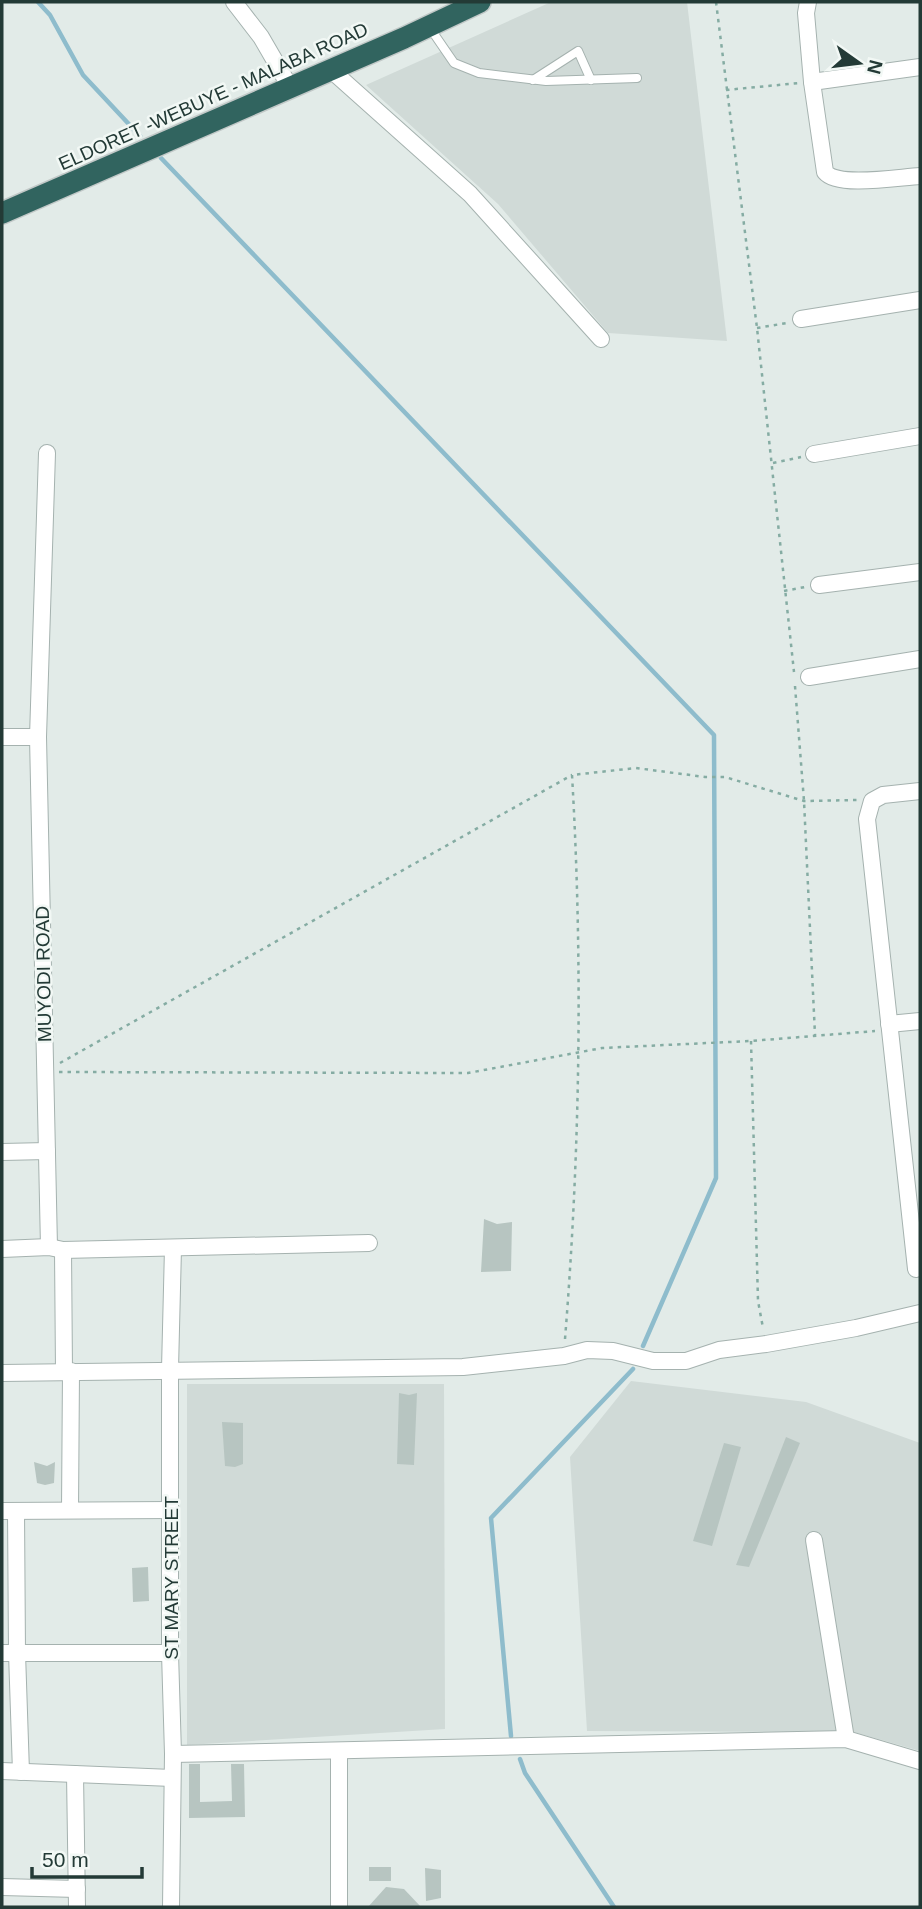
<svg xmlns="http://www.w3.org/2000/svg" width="922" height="1909" font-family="Helvetica,sans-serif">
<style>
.built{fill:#d0dad7}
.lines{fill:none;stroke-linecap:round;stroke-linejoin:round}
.stream{stroke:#8ebccc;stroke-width:4.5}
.building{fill:#b7c5c1}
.lane-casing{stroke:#a5b2af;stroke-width:10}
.street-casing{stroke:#a5b2af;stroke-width:18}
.highway-casing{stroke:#c1c8c7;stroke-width:24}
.path{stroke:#85aca3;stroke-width:2.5;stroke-dasharray:3.5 5;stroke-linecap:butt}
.lane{stroke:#fff;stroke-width:8}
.street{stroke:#fff;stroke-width:16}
.highway{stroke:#31645f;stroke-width:21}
.labels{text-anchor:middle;stroke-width:5;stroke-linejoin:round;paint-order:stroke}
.street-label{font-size:19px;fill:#233a36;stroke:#f2f8f5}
</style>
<rect width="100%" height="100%" fill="#e2ebe8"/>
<g class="built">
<path d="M551 2H687L727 341 608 333 498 204 366 85Z"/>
<path d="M631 1381 806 1402 920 1443V1751L854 1732 587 1731 570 1457Z"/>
<path d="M187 1384H444L445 1729 187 1745Z"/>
</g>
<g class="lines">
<g class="stream">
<path d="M38 2 50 15 83 75 140 136"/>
<path d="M161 158 714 735 716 1178 643 1346"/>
<path d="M511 1736 491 1518 633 1369"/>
<path d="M520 1759 525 1773 614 1907"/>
</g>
</g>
<g class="building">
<path d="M484 1219 497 1224 512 1222 511 1271 481 1272Z"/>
<path d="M399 1393 409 1395 417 1393 414 1465 397 1464Z"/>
<path d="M222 1422 243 1423V1464L235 1467 225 1466Z"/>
<path d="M786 1437 800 1443 749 1567 736 1565Z"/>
<path d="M724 1443 741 1447 712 1546 693 1541Z"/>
<path d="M34 1462 47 1466 55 1462 54 1483 45 1485 37 1483Z"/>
<path d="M148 1567 149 1601 133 1602 132 1568Z"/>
<path d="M189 1764H200V1802L232 1801 231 1764H244L245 1817 189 1818Z"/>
<rect x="369" y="1867" width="22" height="14"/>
<path d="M425 1868 441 1870V1898L426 1901Z"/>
<path d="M386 1887 404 1889 421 1907H368Z"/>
</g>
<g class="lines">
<g class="lane-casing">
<g id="lane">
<path d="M430 28 454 63 479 73 546 81 637 78"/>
<path d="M533 80 578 51 591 80"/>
</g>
</g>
<g class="street-casing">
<g id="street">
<path d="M234 2 261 37 290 87"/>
<path d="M808 2 806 13 812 82 825 172C838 188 899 177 920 176"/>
<path d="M330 69 470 194 601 339"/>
<path d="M812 82 920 67"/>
<path d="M801 319 920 300"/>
<path d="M47 453 38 737 49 1247"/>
<path d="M814 454 920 436"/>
<path d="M819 585 920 572"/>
<path d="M809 677 920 659"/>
<path d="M2 737H38"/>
<path d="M889 1024 920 1021"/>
<path d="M2 1152 47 1151"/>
<path d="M2 1249 49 1247 63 1250 369 1243"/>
<path d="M63 1250 64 1371"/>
<path d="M916 1269 867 819 872 801 883 795 920 791"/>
<path d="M2 1373 463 1367 564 1356 587 1350 613 1351 653 1361H686L719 1350 766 1344 856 1328 920 1313"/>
<path d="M70 1510 71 1371"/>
<path d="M2 1511 171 1510"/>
<path d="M16 1511 17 1653 21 1772"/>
<path d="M814 1540 846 1739"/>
<path d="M2 1653H170"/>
<path d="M173 1754 846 1739 920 1761"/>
<path d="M2 1771 172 1778"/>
<path d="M75 1774 77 1907"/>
<path d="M2 1887 77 1889"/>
<path d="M171 1907 173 1754 170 1653V1369L173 1248"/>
<path d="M339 1907V1751"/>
</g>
</g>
<g class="highway-casing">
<path id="highway" d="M2 213 404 38 480 2"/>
</g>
<g class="path">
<path d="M716 2 757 328 794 672"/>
<path d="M726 90 799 83"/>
<path d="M757 328 787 323"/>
<path d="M773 463 801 457"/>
<path d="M784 591 805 587"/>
<path d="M795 686 804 801 815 1035"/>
<path d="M751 1041 758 1301 763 1328"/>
<path d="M60 1063 572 775"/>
<path d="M59 1072 468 1073 602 1048 751 1041 875 1031"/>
<path d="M565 1339C580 1151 583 964 572 775L636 768 705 777H725L804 801 858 800"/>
</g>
<use href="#lane" class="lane"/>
<use href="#street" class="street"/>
<use href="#highway" class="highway"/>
</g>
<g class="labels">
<g class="street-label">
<text transform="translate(213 96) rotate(-24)" y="7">ELDORET -WEBUYE - MALABA ROAD</text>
<text transform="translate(43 974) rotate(-91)" y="7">MUYODI ROAD</text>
<text transform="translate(171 1578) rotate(-90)" y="7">ST MARY STREET</text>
</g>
</g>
<rect width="922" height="1909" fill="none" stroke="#233a36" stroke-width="7"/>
<g transform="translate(859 63) rotate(104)" stroke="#f2f8f5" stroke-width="5" paint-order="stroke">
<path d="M0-5L12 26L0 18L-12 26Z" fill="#233a36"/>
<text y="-10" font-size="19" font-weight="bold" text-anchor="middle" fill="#233a36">N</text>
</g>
<path d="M32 1867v10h110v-10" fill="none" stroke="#233a36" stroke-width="3.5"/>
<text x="42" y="1867" font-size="21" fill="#233a36" stroke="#f2f8f5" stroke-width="5" paint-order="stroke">50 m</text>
</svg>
